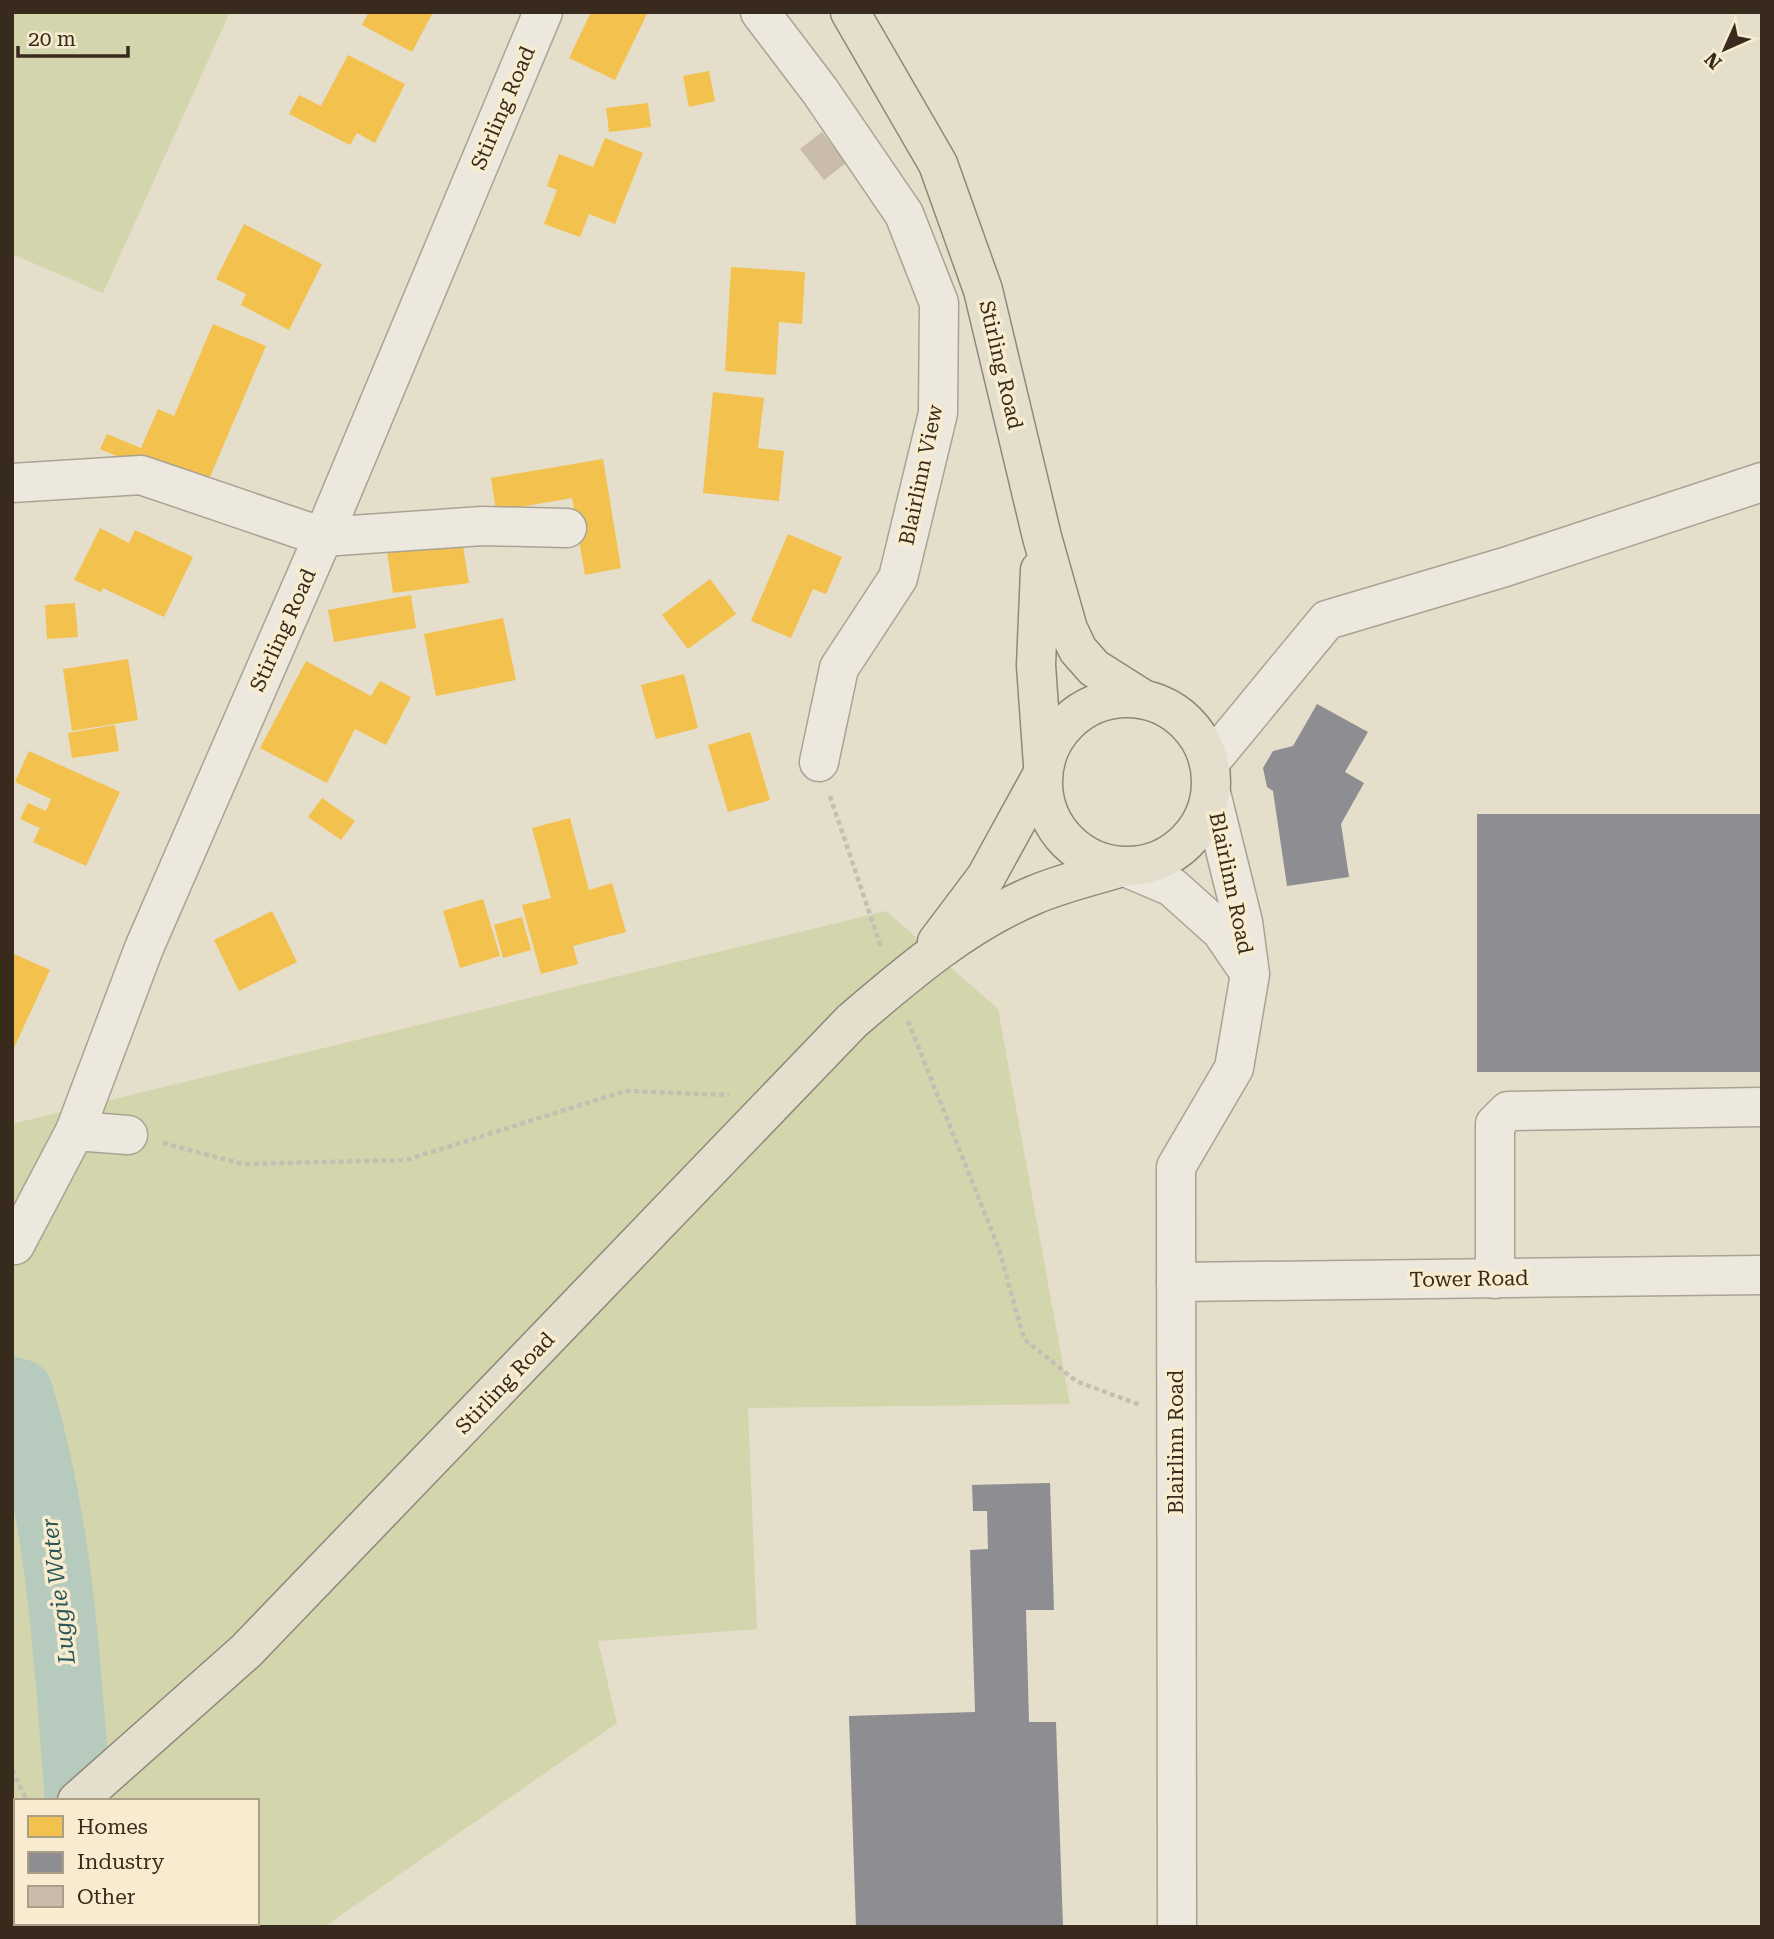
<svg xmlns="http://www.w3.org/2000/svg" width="1774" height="1939" font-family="'Roboto Serif',serif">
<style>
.green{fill:#d3d5ac;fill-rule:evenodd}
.homes{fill:#f2c14e}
.industry{fill:#8d8d92}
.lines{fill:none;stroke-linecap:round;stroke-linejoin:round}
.river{stroke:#b6cabe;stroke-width:66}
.building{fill:#c9bcab}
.minor-casing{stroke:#aaa294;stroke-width:41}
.major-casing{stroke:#8f887a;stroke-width:41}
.path{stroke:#c5bfb3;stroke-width:4.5;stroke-dasharray:5 3.5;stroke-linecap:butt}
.minor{stroke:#ece8dd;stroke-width:38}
.major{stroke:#e4decd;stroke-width:38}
.labels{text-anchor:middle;stroke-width:7;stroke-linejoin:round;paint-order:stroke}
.street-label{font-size:21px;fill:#382a1c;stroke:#f7eccf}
.water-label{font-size:23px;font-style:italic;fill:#2a5857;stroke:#f7eccf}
</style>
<rect width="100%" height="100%" fill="#e5deca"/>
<g class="green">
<path d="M12 12H230L103 293 12 254Z"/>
<path d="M886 911 998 1009 1070 1404 748 1408 757 1629 598 1641 617 1723 324 1927H12V1124ZM16 1801H257V1923H16Z"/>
</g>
<g class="homes">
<path d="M369 12H433L412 52 362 25Z"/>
<path d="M591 12H648L615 80 569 58Z"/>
<path d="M348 55 405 84 375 143 357 133 350 145 289 114 299 95 321 106Z"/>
<path d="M709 71 715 101 689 107 683 76Z"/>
<path d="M648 103 651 127 609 132 606 108Z"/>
<path d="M605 138 643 153 615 224 589 214 580 237 544 224 557 190 547 186 559 154 593 167Z"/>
<path d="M244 224 322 264 289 330 241 305 246 294 216 279Z"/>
<path d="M731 267 805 272 802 324 779 322 776 375 725 371Z"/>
<path d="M213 324 266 346 203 493 100 449 107 434 141 448 158 409 174 416Z"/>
<path d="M713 392 764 398 758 448 784 451 779 501 703 493Z"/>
<path d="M603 459 621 568 585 575 572 498 496 511 491 478Z"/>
<path d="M100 528 129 543 135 530 193 557 164 617 103 588 101 592 74 580Z"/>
<path d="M461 534 469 583 393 593 386 544Z"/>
<path d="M788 534 842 557 826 594 813 589 791 638 751 621Z"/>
<path d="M710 579 736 614 688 649 662 615Z"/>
<path d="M411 595 416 628 334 642 328 610Z"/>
<path d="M75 603 78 637 47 639 45 605Z"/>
<path d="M503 618 516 680 436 696 424 634Z"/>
<path d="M128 659 138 720 72 731 63 669Z"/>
<path d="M306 661 371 696 380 681 411 697 386 745 355 729 327 783 260 748Z"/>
<path d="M684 674 698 728 656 739 641 685Z"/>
<path d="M115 725 119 751 72 758 68 733Z"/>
<path d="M750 732 770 800 728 812 708 745Z"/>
<path d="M29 751 120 792 86 866 33 842 40 828 20 819 28 803 46 811 51 799 15 782Z"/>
<path d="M322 798 355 821 341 840 308 817Z"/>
<path d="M570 818 589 890 612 883 626 932 573 946 578 964 541 974 522 905 551 898 532 828Z"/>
<path d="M483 899 500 956 460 968 443 911Z"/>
<path d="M272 911 297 962 239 991 214 940Z"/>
<path d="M522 917 531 950 503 958 494 925Z"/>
<path d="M12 953 50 970 12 1052Z"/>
</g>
<g class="industry">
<path d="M1317 704 1368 732 1345 772 1364 783 1341 824 1349 877 1287 886 1273 791 1267 787 1263 768 1273 751 1293 746Z"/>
<rect x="1477" y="814" width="285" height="258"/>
<path d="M1050 1483 1054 1610H1026L1029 1722H1056L1063 1927H856L849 1716 975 1712 970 1550 988 1549 987 1511H973L972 1485Z"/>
</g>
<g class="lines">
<g class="river">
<path d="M12 1390 20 1392C61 1529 67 1659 78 1801"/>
<path d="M82 1923V1927"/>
</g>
</g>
<path class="building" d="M822 132 846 163 824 180 800 149Z"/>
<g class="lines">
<g class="minor-casing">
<g id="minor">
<path d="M760 12 820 91 904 214 939 303 938 413 898 578 839 668 819 762"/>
<path d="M12 483 141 475 323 537 482 526 567 528"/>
<path d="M1210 762 1327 620 1505 567 1762 482"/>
<path d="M1125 867 1172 887 1221 931 1247 969"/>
<path d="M75 1131 128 1135"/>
<path d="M15 1245 75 1131 144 948 323 537 543 12"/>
<path d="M1495 1279V1124L1508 1111 1762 1107"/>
<path d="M1176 1282 1762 1275"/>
<path d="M1177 1927 1176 1167 1234 1068 1250 974 1243 922 1211 793"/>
</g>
</g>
<g class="major-casing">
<g id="major">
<path d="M850 12 938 164 983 290 1042 537 1068 629 1078 650 1094 668 1143 699"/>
<path d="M1040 570 1036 665 1043 765"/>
<circle cx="1127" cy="782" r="84"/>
<path d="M937 942 986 877 1042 775"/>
<path d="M77 1801 246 1651 852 1021C908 973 965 924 1034 895 1062 883 1093 876 1122 867"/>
<path d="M12 1859 16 1855"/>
</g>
</g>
<g class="path">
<path d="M830 796 881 947"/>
<path d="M908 1021 999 1249 1024 1339 1076 1381 1140 1405"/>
<path d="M163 1143 243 1164 406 1160 625 1091 729 1095"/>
<path d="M12 1770 27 1801"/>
<path d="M56 1923V1927"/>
</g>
<use href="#minor" class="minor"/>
<use href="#major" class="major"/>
</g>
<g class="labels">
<g class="street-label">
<text transform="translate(503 108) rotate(-67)" y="7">Stirling Road</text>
<text transform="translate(1001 365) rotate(77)" y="7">Stirling Road</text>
<text transform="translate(921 475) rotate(-78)" y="7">Blairlinn View</text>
<text transform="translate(283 630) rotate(-66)" y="7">Stirling Road</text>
<text transform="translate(1231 883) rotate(78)" y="7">Blairlinn Road</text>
<text transform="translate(1469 1279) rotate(-1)" y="7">Tower Road</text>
<text transform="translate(505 1383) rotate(-46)" y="7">Stirling Road</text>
<text transform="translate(1176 1442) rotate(-90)" y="7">Blairlinn Road</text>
</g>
<g class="water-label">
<text transform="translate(58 1591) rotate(-97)" y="8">Luggie Water</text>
</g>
</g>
<rect width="1774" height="1939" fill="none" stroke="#382a1c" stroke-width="28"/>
<rect x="14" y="1799" width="245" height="126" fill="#f7eccf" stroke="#ab9e87" stroke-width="2"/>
<rect x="28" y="1816" width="35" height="21" fill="#f2c14e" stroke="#ab9e87" stroke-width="2"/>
<text x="77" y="1834" font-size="21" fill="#382a1c">Homes</text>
<rect x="28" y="1852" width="35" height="21" fill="#8d8d92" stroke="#ab9e87" stroke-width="2"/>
<text x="77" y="1869" font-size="21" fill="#382a1c">Industry</text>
<rect x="28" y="1886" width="35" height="21" fill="#c9bcab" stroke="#ab9e87" stroke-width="2"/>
<text x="77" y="1904" font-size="21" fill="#382a1c">Other</text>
<g transform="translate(1725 49) rotate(225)" stroke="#f7eccf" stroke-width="5" paint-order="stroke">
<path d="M0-5L12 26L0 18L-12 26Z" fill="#382a1c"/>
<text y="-10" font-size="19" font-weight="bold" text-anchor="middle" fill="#382a1c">N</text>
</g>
<path d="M18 46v10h110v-10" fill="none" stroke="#382a1c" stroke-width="3.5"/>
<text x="28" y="46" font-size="21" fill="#382a1c" stroke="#f7eccf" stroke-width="5" paint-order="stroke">20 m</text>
</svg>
